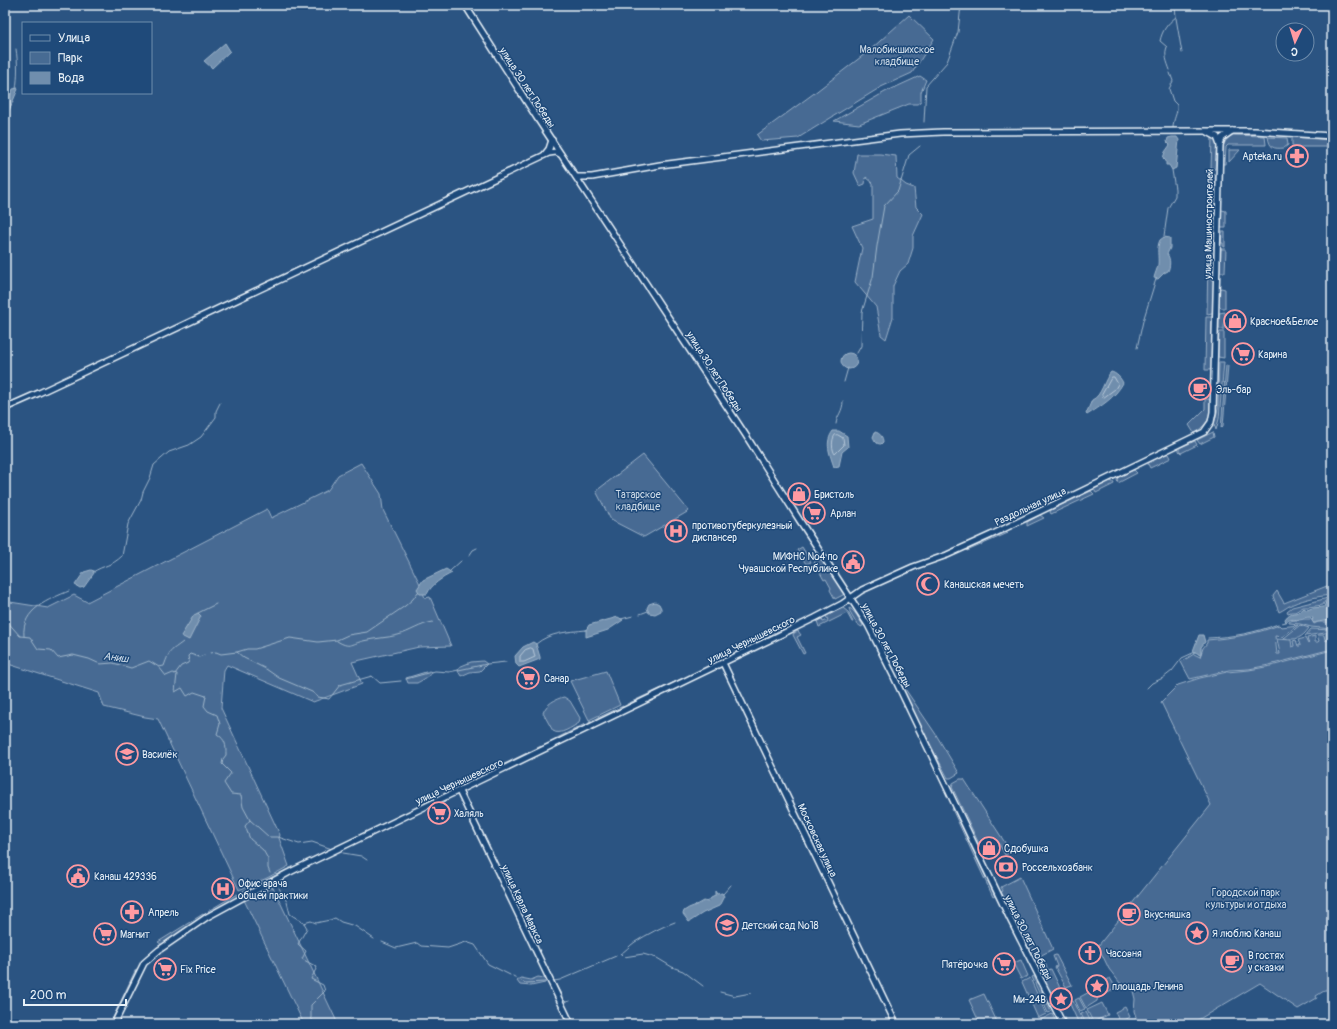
<svg xmlns="http://www.w3.org/2000/svg" width="1337" height="1029" font-family="Pangolin,sans-serif">
<style>
.green{fill:#476b93;stroke:#98aec6}
.water{fill:#708ead;stroke:#a0b6cb}
.lines{fill:none;stroke-linecap:round;stroke-linejoin:round}
.shore{stroke:#b8c9da;stroke-width:1}
.stream{stroke:#a0b6cb;stroke-width:1}
.secondary-casing{stroke:#e8f1f8;stroke-width:8}
.secondary{stroke:#1f4a7a;stroke-width:5}
.labels{text-anchor:middle;stroke-width:3;stroke-linejoin:round;paint-order:stroke}
.park-label{font-size:10px;fill:#d0dde9;stroke:#1f4a7a}
.street-label{font-size:10px;fill:#e8f1f8;stroke:#1f4a7a}
.poi-label{font-size:10px;fill:#e8f1f8;stroke:#1f4a7a;text-anchor:start}
.water-label{font-size:11px;font-style:italic;fill:#d0dde9;stroke:#1f4a7a}
</style>
<rect width="100%" height="100%" fill="#2b5482"/>
<filter id="ink" filterUnits="userSpaceOnUse"><feTurbulence type="fractalNoise" baseFrequency=".025" numOctaves="2"/><feDisplacementMap in="SourceGraphic" scale="8" xChannelSelector="R" yChannelSelector="G"/><feConvolveMatrix kernelMatrix="1 2 1 2 8 2 1 2 1" color-interpolation-filters="sRGB"/></filter>
<g filter="url(#ink)">
<g class="green">
<path d="M909 15 934 39 912 73 881 87 798 138 761 141 757 135 813 94 870 50Z"/>
<path d="M920 76 926 80 921 92V102L917 104H909L859 124 834 121 885 92Z"/>
<path d="M1233 135 1265 136 1266 145H1228L1226 147 1225 164H1221C1222 152 1221 141 1233 135Z"/>
<path d="M1212 137H1214L1217 140 1215 169H1211Z"/>
<path d="M1268 137 1287 138 1288 145 1284 148C1273 149 1270 148 1268 137Z"/>
<path d="M1292 137 1331 140V147H1293L1292 145Z"/>
<path d="M1229 150H1240L1229 162Z"/>
<path d="M857 154H880L896 156 897 178 906 185 914 188 916 207 923 214 913 236V248L908 264 900 271 893 286V317L886 339 881 335 876 307 855 282 862 248 852 226 873 219V183L866 177 865 184 860 186 854 173Z"/>
<path d="M1211 173H1213L1216 175 1214 234 1211 237 1213 240 1212 250H1208Z"/>
<path d="M1222 210 1226 211V228H1221L1219 226 1220 212Z"/>
<path d="M1222 232H1225V247L1223 246V243H1221Z"/>
<path d="M1221 249H1226L1225 272H1220Z"/>
<path d="M1212 253 1214 255 1213 312 1212 313 1207 314 1208 254Z"/>
<path d="M1221 288 1225 289V308H1221L1219 305 1218 290Z"/>
<path d="M1225 312 1224 329H1219V313Z"/>
<path d="M1206 317H1212V319L1211 368 1210 370H1205Z"/>
<path d="M1220 332H1224V358L1218 357 1219 334Z"/>
<path d="M1219 362H1224L1219 419 1216 430 1214 424 1218 409Z"/>
<path d="M1226 365 1228 366 1223 426 1221 428Z"/>
<path d="M1205 399H1209C1217 412 1205 427 1194 433L1189 425 1205 409Z"/>
<path d="M1213 432 1214 437 1200 444 1197 440Z"/>
<path d="M1195 441 1197 445 1181 453 1179 451V448Z"/>
<path d="M1166 454H1169L1171 458 1150 468 1148 464 1149 462Z"/>
<path d="M643 455 689 511 644 537 611 520 596 491Z"/>
<path d="M361 463 381 494 383 510 419 582 425 598 430 597 451 646 419 647 352 662 362 684 313 702 227 665 224 670 221 708 280 835 279 838 289 866 267 878 239 890 158 719 145 717 104 707 99 693 5 663V604L10 602 48 608 74 595 87 602 267 509 271 518 328 490 338 475Z"/>
<path d="M1134 470 1137 473 1118 483 1117 480 1118 477Z"/>
<path d="M1110 481 1113 482 1114 484 1096 493 1094 489Z"/>
<path d="M1091 491 1094 494 1051 514 1050 512 1051 510Z"/>
<path d="M1040 515 1044 518 1027 526V522Z"/>
<path d="M1007 532 1008 533 967 551V550Z"/>
<path d="M802 547 811 562 806 564 797 550Z"/>
<path d="M821 558 844 593 843 595 835 599 830 590 831 588 826 579 824 580 814 562Z"/>
<path d="M1332 584V595C1319 596 1305 599 1293 604 1288 606 1284 610 1279 612L1273 596 1277 591 1284 603Z"/>
<path d="M1332 597V601H1325L1323 605 1308 607H1303L1295 612H1291L1288 613 1287 611 1292 607Z"/>
<path d="M843 608 848 612 853 622H852L847 613 819 627 817 621 822 619 823 622 828 620 826 616Z"/>
<path d="M849 608C855 610 859 620 863 625L862 627C856 625 850 614 849 608Z"/>
<path d="M1304 619H1311L1314 624 1318 622H1332V629L1311 627 1300 624 1289 623V622C1293 619 1298 621 1304 619Z"/>
<path d="M1279 625 1281 627 1298 625 1282 637 1275 636 1277 654H1280L1277 639 1291 640 1292 647 1294 646 1293 641 1296 640 1298 646H1300V645L1298 640 1305 638 1308 644 1309 643 1308 642 1307 638 1315 636V642H1318L1319 641 1317 635H1324L1325 640 1327 641 1328 640 1326 639V634H1332V649L1269 665 1249 669 1229 670 1190 679 1181 662 1194 654 1200 657 1203 648 1207 643V640C1232 638 1256 634 1279 625Z"/>
<path d="M1300 625 1309 628C1302 638 1296 641 1284 638Z"/>
<path d="M785 627 786 628 721 661 720 660Z"/>
<path d="M1311 629 1332 630V632L1305 636Z"/>
<path d="M798 631 801 635 797 637 805 653 803 654 793 635 794 633Z"/>
<path d="M1332 650V986L1316 996 1317 998 1298 1009 1260 983 1191 1024H1136V1017L1134 1011 1135 999 1133 991 1120 983 1109 969 1098 946 1211 805 1161 702 1178 685 1200 678 1227 672 1249 670 1271 666Z"/>
<path d="M483 661 487 664 480 671 470 672 461 676 458 671 459 667 471 662Z"/>
<path d="M429 671 432 672C430 676 421 681 417 683H408L406 678Z"/>
<path d="M606 671 620 705 589 720 570 681Z"/>
<path d="M897 677 935 733 959 773 951 778H948L913 712Z"/>
<path d="M681 679 682 681 628 706 627 704Z"/>
<path d="M564 697 570 701 580 718 579 723C572 727 560 736 553 731L543 713C546 704 555 699 564 697Z"/>
<path d="M623 706 624 708 590 725 589 722Z"/>
<path d="M585 724V727L573 733 572 732 557 740 555 739Z"/>
<path d="M541 746 542 748 493 771 492 770Z"/>
<path d="M960 779H964L1011 852 1005 855 997 840 981 848 952 787 953 783Z"/>
<path d="M953 808 995 896 993 897 952 809Z"/>
<path d="M290 868V870L245 893 241 892Z"/>
<path d="M1020 877 1053 949 1034 959 1001 892 1003 891 1001 887Z"/>
<path d="M273 887 338 1024H304L244 900Z"/>
<path d="M237 894V897L210 913 208 911Z"/>
<path d="M203 914 205 917 162 945 158 942Z"/>
<path d="M1056 955 1072 985 1066 987 1055 967 1057 966 1053 956Z"/>
<path d="M1021 960 1028 976 1021 979 1013 963Z"/>
<path d="M1044 961 1048 970 1051 969 1061 990 1051 995 1037 965Z"/>
<path d="M136 969 139 970 113 1024H110Z"/>
<path d="M1034 976 1051 1012 1048 1013 1032 977Z"/>
<path d="M538 977 544 978 546 980 545 983 531 986 520 985 517 981 521 978 531 980Z"/>
<path d="M1030 978 1046 1014 1038 1018 1022 982Z"/>
<path d="M1110 978 1116 988 1106 994 1101 984Z"/>
<path d="M1095 989 1098 995 1097 1001 1086 1008 1080 997Z"/>
<path d="M984 994 998 1024H980L969 1000Z"/>
<path d="M1079 998 1085 1009 1080 1011 1075 1000Z"/>
<path d="M1073 1001 1084 1024H1079L1069 1002Z"/>
<path d="M1102 1003 1108 1015 1093 1022 1087 1010Z"/>
<path d="M1125 1007 1130 1017 1120 1023 1115 1012Z"/>
<path d="M1086 1012 1092 1024H1086L1081 1014Z"/>
<path d="M1052 1014 1057 1024H1042L1040 1020Z"/>
</g>
<g class="water">
<path d="M225 43 230 51 212 68 204 61Z"/>
<path d="M18 88V89L5 120V95H10L13 89Z"/>
<path d="M1172 137H1177L1179 140 1176 168 1172 170 1169 165H1166V161L1163 158 1165 152 1170 145 1167 142 1168 138Z"/>
<path d="M1164 237 1170 238V248L1167 254C1171 259 1170 267 1168 271L1164 273 1158 279 1154 278C1155 273 1157 270 1158 265 1159 257 1156 248 1160 240Z"/>
<circle cx="849" cy="361" r="8"/>
<path d="M1111 372C1116 373 1121 378 1123 383 1115 398 1101 406 1087 415L1086 414 1092 400C1102 396 1104 379 1111 372Z"/>
<path d="M833 431H839L847 436 848 447 842 452 839 466 834 467C830 454 824 443 833 431Z"/>
<path d="M875 432C880 433 883 437 883 442L881 444C876 444 875 441 873 437Z"/>
<path d="M446 569 452 573C442 578 432 584 427 594H420L417 589 423 580Z"/>
<path d="M91 570 94 571V573L84 587 80 588 75 585 84 572Z"/>
<path d="M655 602 659 604 661 608V611L655 614 649 613 647 608 649 604Z"/>
<path d="M1326 602H1332V620C1329 620 1316 622 1314 623L1312 621 1313 618C1307 616 1306 618 1300 619 1294 621 1293 617 1286 622L1285 619C1292 609 1295 617 1304 608L1307 610 1312 608 1324 607Z"/>
<path d="M198 613 201 616 189 640 181 636 194 615Z"/>
<path d="M618 617 623 620 608 630 586 637V630L589 625Z"/>
<path d="M1199 635H1203L1205 642 1201 647V654L1199 655V654L1193 651Z"/>
<path d="M533 642 536 644 540 657V659L519 667 516 664 515 656 523 647Z"/>
<path d="M715 891 717 894 722 893 724 896 719 906 703 913 689 922 683 914 684 911C690 906 697 906 704 901L708 902 711 898 715 896Z"/>
</g>
<g class="lines">
<g class="shore">
<path d="M1112 377H1114L1118 384 1115 389 1103 398 1102 395Z"/>
<path d="M838 435 843 438 844 445 835 454C832 450 831 440 835 435Z"/>
<path d="M531 648 533 649 535 657 524 662H520V656L525 650Z"/>
</g>
<g class="stream">
<path d="M1176 18 1182 53"/>
<path d="M1170 70C1167 62 1164 55 1167 47L1160 41C1162 31 1167 24 1176 17L1175 5"/>
<path d="M1170 73 1173 81 1169 89 1173 101 1177 105C1178 114 1173 118 1173 128"/>
<path d="M16 89C18 76 18 62 16 49"/>
<path d="M924 122 926 86 947 62 958 32 961 5"/>
<path d="M1164 236 1168 208 1175 196V189L1172 170"/>
<path d="M1137 348 1143 321 1156 279"/>
<path d="M857 353 861 346 862 312 873 277 877 246 884 206 898 191 909 155 920 146"/>
<path d="M844 382 848 368"/>
<path d="M836 424C837 415 843 412 843 401"/>
<path d="M469 556 473 550 477 548"/>
<path d="M450 571 461 561"/>
<path d="M93 572C104 565 112 566 122 556L128 524 141 500 143 492 150 478 154 465 169 452 189 445 201 437 216 417V411L220 403"/>
<path d="M198 613 216 604"/>
<path d="M640 614 648 611"/>
<path d="M5 619 20 636 30 637 38 649 51 650 58 658 73 655 89 659 100 664 113 663 131 668 149 661 159 667 166 676 173 673 177 674 175 692 182 688 187 696 194 692 206 696 204 706 208 711 217 715 220 724 217 734C226 740 226 745 226 755L223 759 222 764 231 773 224 783 231 794 241 795 243 807 250 820 245 826 250 839 263 850 268 859V868L270 873"/>
<path d="M621 619 633 616"/>
<path d="M1282 623 1286 622"/>
<path d="M24 636C21 609 50 599 69 591"/>
<path d="M1208 638C1232 637 1255 633 1278 624"/>
<path d="M337 641C350 649 351 644 363 641 375 638 387 638 398 635 410 632 420 624 433 622"/>
<path d="M536 644C550 632 568 632 586 630"/>
<path d="M237 652 247 649H255L290 638 318 642 337 640 348 635 367 632 405 606 413 599 418 592"/>
<path d="M211 653 216 652 221 654 237 652 244 658 266 669 279 678 312 692 318 697 329 699 340 685 372 676 380 683 401 681"/>
<path d="M159 667 164 666C170 649 170 652 183 642"/>
<path d="M175 674 181 666 188 663 189 661 188 656 190 654 199 657 204 655"/>
<path d="M406 679 435 671 449 672 487 664 506 662"/>
<path d="M1147 688 1152 683 1163 678 1172 671 1182 658 1195 652"/>
<path d="M250 820 269 837H278L299 844 312 842 332 849"/>
<path d="M343 853 361 856 367 860"/>
<path d="M279 888 287 902 290 914 304 923 307 928 298 944 306 951 302 959 317 967 311 979 323 985 325 991 311 1005V1018L315 1024"/>
<path d="M723 894 731 885"/>
<path d="M304 923 311 921 316 923C323 921 329 921 335 918L341 922 355 926 374 939"/>
<path d="M382 942 396 948 417 943 421 946 448 948 466 942 475 945 488 964 510 975"/>
<path d="M620 954C626 951 629 946 635 942 648 934 661 927 675 922"/>
<path d="M621 954 624 957 643 954 657 958 672 967 683 971 703 986"/>
<path d="M513 976 525 983 545 982"/>
<path d="M720 992 735 996 751 993"/>
<path d="M562 996 554 981 560 980 616 956"/>
<path d="M564 1000 566 1002 570 1001"/>
</g>
<g class="secondary-casing">
<g id="secondary">
<path d="M465 5 539 121 745 434 800 521 868 625 893 675 1010 919 1063 1024"/>
<path d="M1208 132 1217 137 1220 145"/>
<path d="M545 154 549 149 552 140"/>
<path d="M577 177H592L660 165 900 134 943 132 1213 131H1255L1332 136"/>
<path d="M5 408 39 393 549 153 556 152 560 154"/>
<path d="M723 663 896 1024"/>
<path d="M459 791 571 1024"/>
<path d="M114 1024 144 963 159 950 207 917 288 873 815 618 842 604 862 590 913 567 947 555 991 535 1204 432 1211 422 1213 412 1220 145 1222 138 1232 131"/>
</g>
</g>
<use href="#secondary" class="secondary"/>
</g>
</g>
<defs>
<g id="pharmacy-ring" transform="scale(1.15)"><circle r="9.5" fill="#1f4a7a" stroke="#ff9aa2" stroke-width="1.5"/><path d="M-2-6h4v4h4v4h-4v4h-4v-4h-4v-4h4Z" fill="#ff9aa2"/></g>
<g id="shop-ring" transform="scale(1.15)"><circle r="9.5" fill="#1f4a7a" stroke="#ff9aa2" stroke-width="1.5"/><path d="M-5-2.5h2.3a2.7 3.5 0 0 1 5.4 0H5L5.5 6h-11ZM-1.5-2.5h3a1.5 2.3 0 0 0-3 0Z" fill="#ff9aa2"/></g>
<g id="supermarket-ring" transform="scale(1.15)"><circle r="9.5" fill="#1f4a7a" stroke="#ff9aa2" stroke-width="1.5"/><path d="M-6-5.5h2.5l.6 2H6L4.5 2H-2.5L-4.4-4H-6ZM-1.5 3.2a1.3 1.3 0 1 0 .1 0ZM3 3.2a1.3 1.3 0 1 0 .1 0Z" fill="#ff9aa2"/></g>
<g id="cafe-ring" transform="scale(1.15)"><circle r="9.5" fill="#1f4a7a" stroke="#ff9aa2" stroke-width="1.5"/><path d="M-5.5-4.5H6V0H3Q3 3.5 0 3.5H-2.5Q-5.5 3.5-5.5 0ZM3-3.2v2h1.7v-2ZM-6 4.5H4V6H-6Z" fill="#ff9aa2"/></g>
<g id="hospital-ring" transform="scale(1.15)"><circle r="9.5" fill="#1f4a7a" stroke="#ff9aa2" stroke-width="1.5"/><path d="M-5-5h3v3.5h4V-5h3V5h-3V1.5h-4V5h-3Z" fill="#ff9aa2"/></g>
<g id="civic-ring" transform="scale(1.15)"><circle r="9.5" fill="#1f4a7a" stroke="#ff9aa2" stroke-width="1.5"/><path d="M-.6-6.5H3V-4.5H.6V-3L4-1V1h2V6H-6V1h2V-1L-.6-3ZM-1.2 2.5V6h2.4V2.5Z" fill="#ff9aa2"/></g>
<g id="mosque-ring" transform="scale(1.15)"><circle r="9.5" fill="#1f4a7a" stroke="#ff9aa2" stroke-width="1.5"/><path d="M3.5-4.9A6 6 0 1 0 3.5 4.9A5 5 0 1 1 3.5-4.9Z" fill="#ff9aa2"/></g>
<g id="school-ring" transform="scale(1.15)"><circle r="9.5" fill="#1f4a7a" stroke="#ff9aa2" stroke-width="1.5"/><path d="M0-5L7-2L0 1L-7-2ZM-4 1L0 2.5L4 1V4Q0 6-4 4Z" fill="#ff9aa2"/></g>
<g id="bank-ring" transform="scale(1.15)"><circle r="9.5" fill="#1f4a7a" stroke="#ff9aa2" stroke-width="1.5"/><path d="M-6-4H6V4H-6ZM0-2.3a2.3 2.3 0 1 0 0 4.6a2.3 2.3 0 1 0 0-4.6Z" fill="#ff9aa2"/></g>
<g id="sight-ring" transform="scale(1.15)"><circle r="9.5" fill="#1f4a7a" stroke="#ff9aa2" stroke-width="1.5"/><path d="M0-6L1.8-2.2L6-1.7L2.9 1.2L3.7 5.4L0 3.3L-3.7 5.4L-2.9 1.2L-6-1.7L-1.8-2.2Z" fill="#ff9aa2"/></g>
<g id="church-ring" transform="scale(1.15)"><circle r="9.5" fill="#1f4a7a" stroke="#ff9aa2" stroke-width="1.5"/><path d="M-1.2-6h2.4v3.5h3.3v2.4h-3.3V6h-2.4V-.1h-3.3v-2.4h3.3Z" fill="#ff9aa2"/></g>
</defs>
<g fill-rule="evenodd">
<use href="#pharmacy-ring" x="1297" y="156"/>
<use href="#shop-ring" x="1235" y="321"/>
<use href="#supermarket-ring" x="1243" y="354"/>
<use href="#cafe-ring" x="1200" y="389"/>
<use href="#shop-ring" x="799" y="494"/>
<use href="#supermarket-ring" x="814" y="513"/>
<use href="#hospital-ring" x="676" y="531"/>
<use href="#civic-ring" x="853" y="562"/>
<use href="#mosque-ring" x="928" y="584"/>
<use href="#supermarket-ring" x="528" y="678"/>
<use href="#school-ring" x="127" y="754"/>
<use href="#supermarket-ring" x="439" y="813"/>
<use href="#shop-ring" x="989" y="848"/>
<use href="#bank-ring" x="1006" y="867"/>
<use href="#civic-ring" x="78" y="876"/>
<use href="#hospital-ring" x="223" y="889"/>
<use href="#pharmacy-ring" x="132" y="912"/>
<use href="#cafe-ring" x="1129" y="914"/>
<use href="#school-ring" x="727" y="925"/>
<use href="#sight-ring" x="1197" y="933"/>
<use href="#supermarket-ring" x="105" y="934"/>
<use href="#church-ring" x="1090" y="953"/>
<use href="#cafe-ring" x="1232" y="961"/>
<use href="#supermarket-ring" x="1004" y="964"/>
<use href="#supermarket-ring" x="165" y="969"/>
<use href="#sight-ring" x="1097" y="986"/>
<use href="#sight-ring" x="1061" y="999"/>
</g>
<g class="labels">
<g class="park-label">
<text x="897" y="53">Малобикшихское<tspan x="897" dy="12">кладбище</tspan></text>
<text x="638" y="498">Татарское<tspan x="638" dy="12">кладбище</tspan></text>
<text x="1246" y="896">Городской парк<tspan x="1246" dy="12">культуры и отдыха</tspan></text>
</g>
<g class="street-label">
<text transform="translate(528 87) rotate(57)" y="4">улица 30 лет Победы</text>
<text transform="translate(1208 224) rotate(-89)" y="4">улица Машиностроителей</text>
<text transform="translate(715 371) rotate(57)" y="4">улица 30 лет Победы</text>
<text transform="translate(1030 506) rotate(-25)" y="4">Раздольная улица</text>
<text transform="translate(751 639) rotate(-26)" y="4">улица Чернышевского</text>
<text transform="translate(887 645) rotate(62)" y="4">улица 30 лет Победы</text>
<text transform="translate(459 781) rotate(-25)" y="4">улица Чернышевского</text>
<text transform="translate(818 840) rotate(65)" y="4">Московская улица</text>
<text transform="translate(523 904) rotate(65)" y="4">улица Карла Маркса</text>
<text transform="translate(1029 937) rotate(63)" y="4">улица 30 лет Победы</text>
</g>
<g class="poi-label">
<text x="1282" y="160" text-anchor="end">Apteka.ru</text>
<text x="1250" y="325">Красное&amp;Белое</text>
<text x="1258" y="358">Карина</text>
<text x="1216" y="393">Эль-бар</text>
<text x="814" y="498">Бристоль</text>
<text x="830" y="517">Арлан</text>
<text x="692" y="529">противотуберкулезный<tspan x="692" dy="12">диспансер</tspan></text>
<text x="838" y="560" text-anchor="end">МИФНС №4 по<tspan x="838" dy="12">Чувашской Республике</tspan></text>
<text x="944" y="588">Канашская мечеть</text>
<text x="544" y="682">Санар</text>
<text x="142" y="758">Василёк</text>
<text x="454" y="817">Халяль</text>
<text x="1004" y="852">Сдобушка</text>
<text x="1022" y="871">Россельхозбанк</text>
<text x="94" y="880">Канаш 429336</text>
<text x="238" y="887">Офис врача<tspan x="238" dy="12">общей практики</tspan></text>
<text x="148" y="916">Апрель</text>
<text x="1144" y="918">Вкусняшка</text>
<text x="742" y="929">Детский сад №18</text>
<text x="1212" y="937">Я люблю Канаш</text>
<text x="120" y="938">Магнит</text>
<text x="1106" y="957">Часовня</text>
<text x="1248" y="959">В гостях<tspan x="1248" dy="12">у сказки</tspan></text>
<text x="988" y="968" text-anchor="end">Пятёрочка</text>
<text x="180" y="973">Fix Price</text>
<text x="1112" y="990">площадь Ленина</text>
<text x="1046" y="1003" text-anchor="end">Ми-24В</text>
</g>
<g class="water-label">
<text transform="translate(116 657) rotate(7)" y="4">Аниш</text>
</g>
</g>
<rect width="1337" height="1029" fill="none" stroke="#1f4a7a" stroke-width="20"/>
<rect x="10" y="10" width="1317" height="1009" fill="none" stroke="#e8f1f8" stroke-width="1.5" filter="url(#ink)"/>
<rect x="22" y="22" width="130" height="72" fill="#1f4a7a" stroke="#6f8dac"/>
<rect x="30" y="35" width="20" height="6" fill="#1f4a7a" stroke="#6f8dac"/>
<text x="58" y="42" font-size="12" fill="#e8f1f8">Улица</text>
<rect x="30" y="52" width="20" height="12" fill="#476b93" stroke="#6f8dac"/>
<text x="58" y="62" font-size="12" fill="#e8f1f8">Парк</text>
<rect x="30" y="72" width="20" height="12" fill="#708ead" stroke="#6f8dac"/>
<text x="58" y="82" font-size="12" fill="#e8f1f8">Вода</text>
<g transform="translate(1295 42) rotate(184)"><circle r="19" fill="#1f4a7a" stroke="#6f8dac"/>
<path d="M0-3L7 15L0 10L-7 15Z" fill="#ff9aa2"/>
<text y="-6" font-size="11" font-weight="bold" text-anchor="middle" fill="#e8f1f8">С</text>
</g>
<path d="M24 999v6h102v-6" fill="none" stroke="#e8f1f8" stroke-width="2"/>
<text x="30" y="999" font-size="12" fill="#e8f1f8" stroke="#1f4a7a" stroke-width="3" paint-order="stroke">200 m</text>
</svg>
